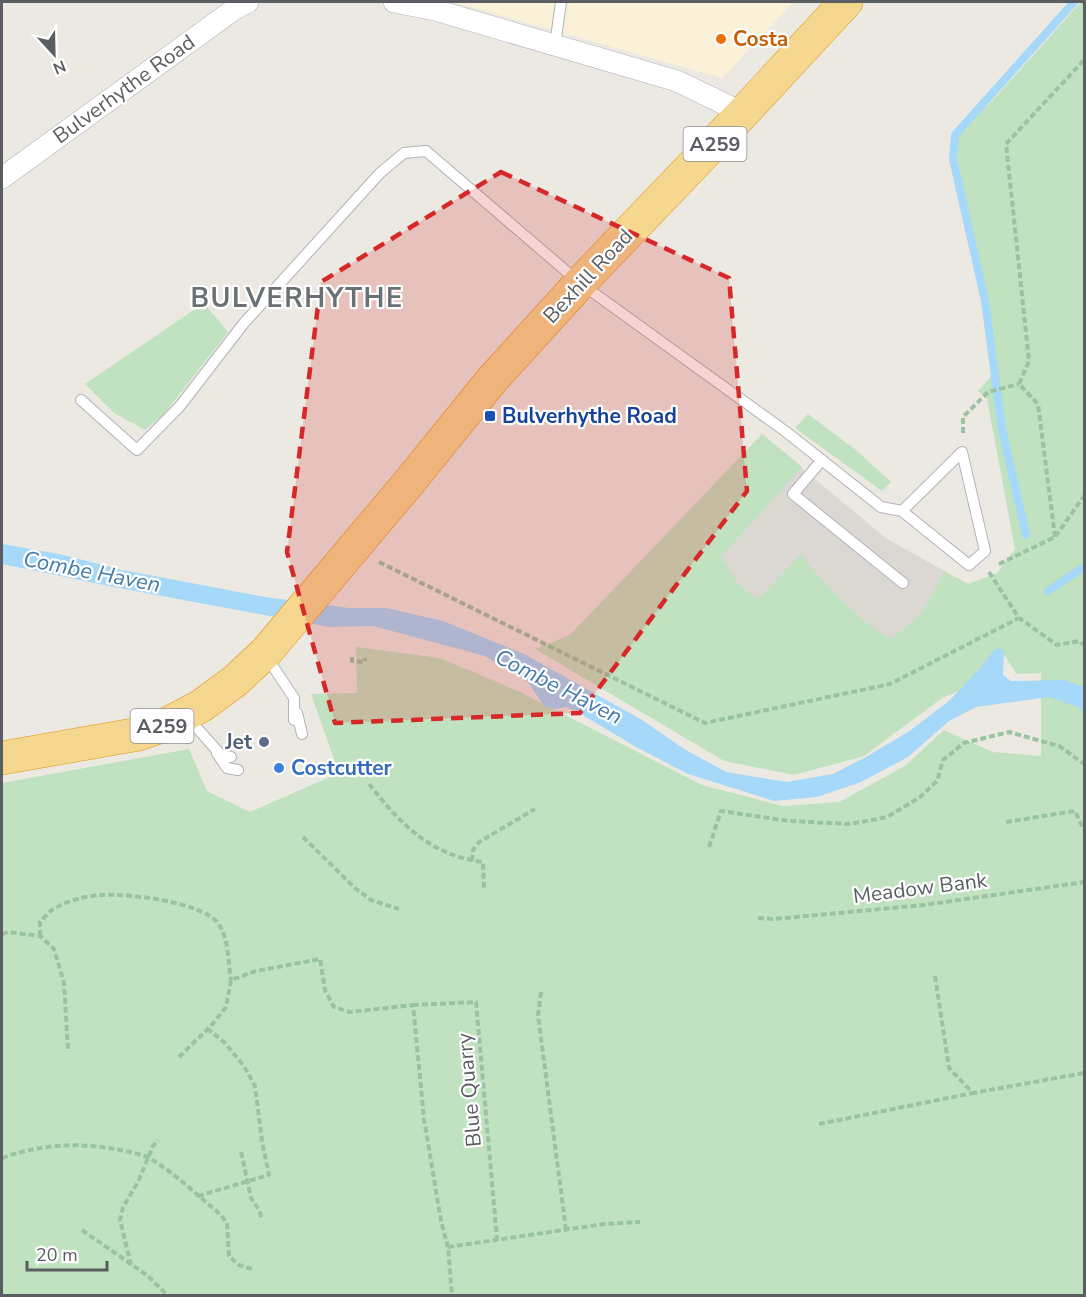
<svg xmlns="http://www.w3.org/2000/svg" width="1086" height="1297" font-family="'Nunito Sans',sans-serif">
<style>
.commercial{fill:#fbf1d8}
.industrial{fill:#dbd8d4}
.green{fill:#c1e2c0}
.water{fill:#a5d8f9}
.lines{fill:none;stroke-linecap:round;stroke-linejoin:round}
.stream{stroke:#a5d8f9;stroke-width:8}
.lane-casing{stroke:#b0b3b7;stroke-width:12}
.street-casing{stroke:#b0b3b7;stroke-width:22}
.highway-casing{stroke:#df950f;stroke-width:34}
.path{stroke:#9ac3a3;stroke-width:4;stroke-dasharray:6 3;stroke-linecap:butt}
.lane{stroke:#fff;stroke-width:10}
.street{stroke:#fff;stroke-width:21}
.highway{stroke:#f6d790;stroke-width:33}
.marked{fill:#d62828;fill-opacity:0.2;stroke:#d62828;stroke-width:4.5;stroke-dasharray:12 8;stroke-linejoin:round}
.food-dot{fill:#e8710a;stroke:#fff;stroke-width:2}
.transit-dot{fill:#1a4fb4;stroke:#fff;stroke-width:2}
.service-dot{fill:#5c6f8a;stroke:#fff;stroke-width:2}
.shop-dot{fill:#3f7fe0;stroke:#fff;stroke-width:2}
.labels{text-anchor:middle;stroke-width:4.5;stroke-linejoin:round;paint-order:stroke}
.shield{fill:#fff;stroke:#8c8e91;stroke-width:1.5}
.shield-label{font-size:20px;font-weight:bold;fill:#5a5e62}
.food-label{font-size:21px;font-weight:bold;fill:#c56008;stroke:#fff;text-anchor:start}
.street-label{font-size:21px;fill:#5a5e62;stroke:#fff}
.transit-label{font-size:21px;font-weight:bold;fill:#164399;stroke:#fff;text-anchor:start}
.service-label{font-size:21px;font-weight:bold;fill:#4e5e75;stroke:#fff;text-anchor:end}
.shop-label{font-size:21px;font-weight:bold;fill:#366cbe;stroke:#fff;text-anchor:start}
.water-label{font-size:22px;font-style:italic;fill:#447aa9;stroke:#fff}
.district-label{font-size:27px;font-weight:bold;letter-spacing:1.5px;fill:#6b7074;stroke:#fff}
</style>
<rect width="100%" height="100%" fill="#ece9e2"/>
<path class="commercial" d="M453 2H794L722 78Z"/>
<path class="industrial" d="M762 434 802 467 807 478 815 479 887 539 968 584 886 678 570 635Z"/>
<g class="green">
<path d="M1081 2H1084V1295L2 1296V783L189 749 207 791 250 812 339 773 311 694 357 693 356 647 440 658 518 691 702 785 783 806 839 802 905 766 944 730 993 752 1041 756V673L1017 674 1004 655 976 684 942 698 864 756 794 775 724 761 535 649 570 635 762 434 802 467 721 557 737 582 757 600 801 554C827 587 854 617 891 639L922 613 944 571 968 584 997 573 1015 549 987 399 978 391 994 373 954 138 992 101Z"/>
<path d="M204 303 228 332 164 414 145 430 114 413 85 384Z"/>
<path d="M808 414 857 451 891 482 882 491 795 428Z"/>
</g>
<path class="water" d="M2 544 59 554 122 570 265 597 349 608H386L443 621 524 654 642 720 684 749 726 772 787 782 833 774 866 757 911 730 950 700 981 667 994 650 1000 648 1004 651 1003 675 1011 681 1063 680 1084 687V713L1078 707 1049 697 976 707 949 721 908 757 861 782 817 797 774 801 688 774 636 747 576 711 566 707 555 709 544 706 528 682 485 656 373 626 329 627 114 587 2 564Z"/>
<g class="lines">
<g class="stream">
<path d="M1026 535 1002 429 985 301 953 159 955 135 1074 2"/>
<path d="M1048 591 1084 567"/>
</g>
<g class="lane-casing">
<g id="lane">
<path d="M555 45 561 2"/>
<path d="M81 400 137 450 180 406 244 323 380 173 404 153 426 151 580 283 785 431 881 507 902 511 969 565 985 551 962 452 902 511"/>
<path d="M822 460 793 494 903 583"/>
<path d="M266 656 294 698V720"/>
<path d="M297 713 302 734"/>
<path d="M188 718 221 755 231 757"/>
<path d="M217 753 227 768 238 770"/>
</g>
</g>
<g class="street-casing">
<g id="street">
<path d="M394 2 435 10 677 81 743 113"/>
<path d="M2 178 236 8 248 2"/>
</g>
</g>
<g class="highway-casing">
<path id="highway" d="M2 758 139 734 165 725 201 706 235 681 266 652 411 480 491 381 580 283 743 113 846 2"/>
</g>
<g class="path">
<path d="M963 433V417L988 392 1019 384"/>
<path d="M1055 537 1038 404 1019 384 1029 361 1006 144 1084 60"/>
<path d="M379 562 705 723 890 684 1019 618"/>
<path d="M999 564 1055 537 1084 496"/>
<path d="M989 572 1019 618 1057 645 1079 641 1084 645"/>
<path d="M352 657V661L365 662V658"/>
<path d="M369 784C401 824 429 855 483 862L484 891"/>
<path d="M1006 822 1075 811 1084 830"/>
<path d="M303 837 355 888 371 900 399 909"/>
<path d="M709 847 721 811 789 821 850 824 887 817 919 798 937 781 943 760 964 743 1009 732 1059 746 1084 764"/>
<path d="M472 861 473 850 479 842 535 809"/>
<path d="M758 918 774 919 924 905 1084 882"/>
<path d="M2 934 8 932 40 936 54 949 64 983 68 1049"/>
<path d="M40 936V922C45 917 50 910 57 907 70 900 87 896 102 895 127 893 200 902 217 922 229 937 228 961 231 980"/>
<path d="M935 976 949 1068 973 1093 1084 1073"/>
<path d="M541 992 538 1015 566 1230"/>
<path d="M413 1005 476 1002 497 1239"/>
<path d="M179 1057 211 1026 226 1007 231 980 256 971 320 959 325 990 334 1007 350 1012 413 1005 424 1119 441 1221 448 1247 452 1296"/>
<path d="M819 1124 973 1093"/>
<path d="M241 1152 251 1198 259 1210 262 1219"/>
<path d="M2 1158C41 1144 79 1142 120 1150 130 1152 142 1154 151 1159 176 1174 198 1196 220 1214L227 1223 229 1256 239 1265 255 1270"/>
<path d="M198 1196 269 1175 262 1141 255 1086 244 1066 225 1043 208 1029"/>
<path d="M82 1230 148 1276 168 1296"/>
<path d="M448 1247 604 1224 640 1222"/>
<path d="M131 1265 120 1220 123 1207 138 1182 153 1146 158 1140"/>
</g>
<use href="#lane" class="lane"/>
<use href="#street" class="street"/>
<use href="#highway" class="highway"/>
</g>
<path class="marked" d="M501 172 729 278 747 491 580 713 335 723 287 552 321 282Z"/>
<circle class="food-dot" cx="721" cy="39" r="6"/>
<rect class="transit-dot" x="484" y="410" width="12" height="12" rx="3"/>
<circle class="service-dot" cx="264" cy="742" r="6"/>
<circle class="shop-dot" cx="279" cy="768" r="6"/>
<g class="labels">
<g class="shield">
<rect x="683.5" y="127" width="63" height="34" rx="4.5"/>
<rect x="130.5" y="709" width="63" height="34" rx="4.5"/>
</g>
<g class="shield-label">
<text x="715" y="151">A259</text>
<text x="162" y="733">A259</text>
</g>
<g class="food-label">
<text x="733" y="46">Costa</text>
</g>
<g class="street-label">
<text transform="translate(124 89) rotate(-36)" y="7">Bulverhythe Road</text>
<text transform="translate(588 276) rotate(-47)" y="7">Bexhill Road</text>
<text transform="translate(920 888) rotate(-7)" y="7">Meadow Bank</text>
<text transform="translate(469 1090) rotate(-95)" y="7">Blue Quarry</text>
</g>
<g class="transit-label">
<text x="502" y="423">Bulverhythe Road</text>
</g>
<g class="service-label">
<text x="252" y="749">Jet</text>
</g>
<g class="shop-label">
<text x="291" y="775">Costcutter</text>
</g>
<g class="water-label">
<text transform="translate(92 571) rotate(11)" y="8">Combe Haven</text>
<text transform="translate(559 686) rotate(27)" y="8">Combe Haven</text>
</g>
<g class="district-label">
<text x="297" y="307">BULVERHYTHE</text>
</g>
</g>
<rect width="1086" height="1297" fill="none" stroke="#5a5e62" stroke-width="6"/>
<g transform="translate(54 54) rotate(158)" stroke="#ffffff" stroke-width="4.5" paint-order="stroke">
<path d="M0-4.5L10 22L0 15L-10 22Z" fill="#5a5e62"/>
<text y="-9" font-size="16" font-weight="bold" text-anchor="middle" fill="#5a5e62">N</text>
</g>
<path d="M27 1261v9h80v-9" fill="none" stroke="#5a5e62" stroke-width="3"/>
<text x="36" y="1261" font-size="18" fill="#5a5e62" stroke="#ffffff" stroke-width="4.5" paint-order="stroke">20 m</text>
</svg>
